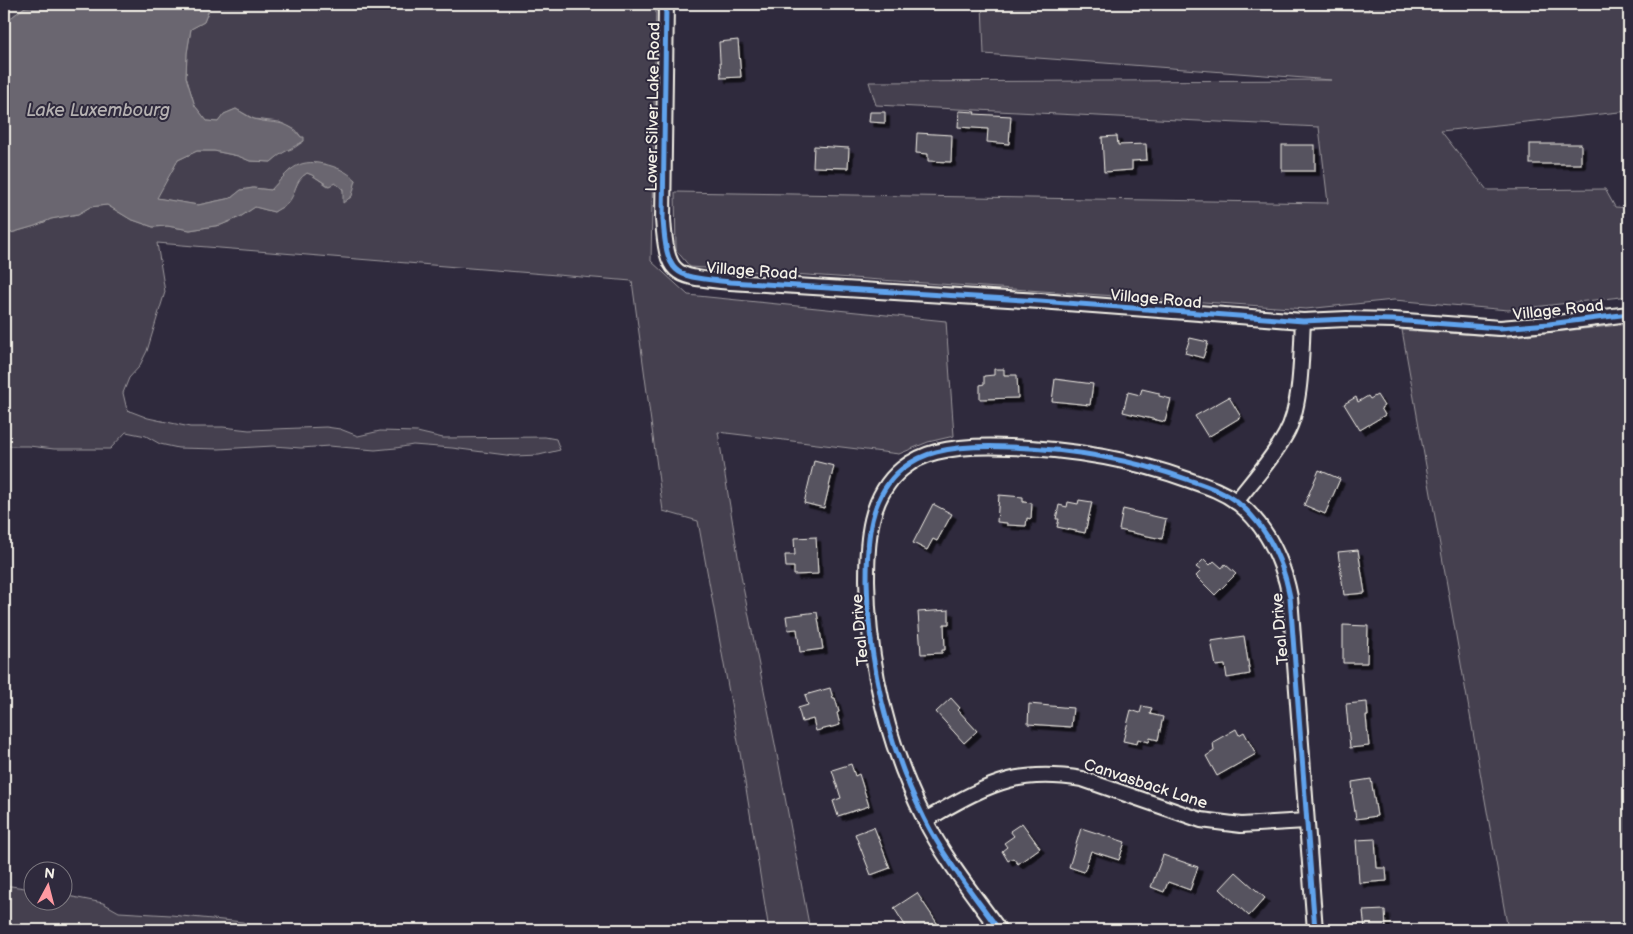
<svg xmlns="http://www.w3.org/2000/svg" width="1633" height="934" font-family="'Balsamiq Sans',sans-serif">
<style>
.green{fill:#454050;stroke:#9c989c}
.water{fill:#6a6670;stroke:#a19ea0}
.building{fill:#56525f;stroke:#f4f1e8;filter:url(#shadow)}
.lines{fill:none;stroke-linecap:round;stroke-linejoin:round}
.minor-casing{stroke:#f4f1e8;stroke-width:18}
.minor{stroke:#2f2a3d;stroke-width:14}
.cycleway-casing{stroke:#2f2a3d;stroke-width:8}
.cycleway{stroke:#60a3ed;stroke-width:5}
.labels{text-anchor:middle;stroke-width:4;stroke-linejoin:round;paint-order:stroke}
.street-label{font-size:16px;fill:#f4f1e8;stroke:#2f2a3d}
.water-label{font-size:18px;font-style:italic;fill:#b6b2b2;stroke:#2f2a3d}
</style>
<defs>
<filter id="shadow"><feDropShadow dx="4.5" dy="4.5" stdDeviation="0" flood-color="#0009"/></filter>
</defs>
<rect width="100%" height="100%" fill="#2f2a3d"/>
<filter id="ink" filterUnits="userSpaceOnUse"><feTurbulence type="fractalNoise" baseFrequency=".02" numOctaves="2"/><feDisplacementMap in="SourceGraphic" scale="10" xChannelSelector="R" yChannelSelector="G"/><feConvolveMatrix kernelMatrix="1 2 1 2 8 2 1 2 1" color-interpolation-filters="sRGB"/></filter>
<g filter="url(#ink)">
<g class="green">
<path d="M4 4H35L25 7 4 23Z"/>
<path d="M211 4H656L651 261 688 295 946 321 954 436 928 442 899 454 718 432 743 587 775 744 810 930H769L742 764 698 521 663 511 632 281 157 243 165 292 147 351 139 367 129 378 123 393 127 410 148 418 190 427H223L249 430 326 427 340 429 358 436 380 431 417 432 443 438 545 437 556 439 560 450 539 455 514 456 452 448 413 445 396 448 375 450 329 446 301 448 273 446 219 449 178 448 160 444 146 436 126 432 110 449H54L29 446H4V235L35 226 51 219 78 214 90 207 107 205 130 219 153 227 167 226 190 230 221 225 240 217 255 207 274 212 288 203 300 178 307 173 312 175 328 186 335 183C343 187 344 192 346 199L350 198 356 180 290 170 271 190 253 188 241 190 231 198 198 205 156 198 178 160 197 151H214L238 156 250 161 271 162 281 153 294 148 304 141 296 130 279 122 254 119 236 109 224 114 218 122 207 121 195 106 186 77 187 53 191 29 204 22Z"/>
<path d="M982 4H1216L1240 7 1369 11 1368 4H1629V111L1441 131 1487 190 1605 189 1615 207 1629 208V296L1508 310 1394 300 1306 309 690 267 676 250 675 192 1328 203 1319 127 876 105 869 82 1331 80 984 54Z"/>
<path d="M1629 324V930H1508L1402 330 1508 337Z"/>
<path d="M4 885 32 889V902H62L63 895 103 903 119 912 171 915 243 922 259 930H4Z"/>
</g>
<path class="water" d="M35 4H211L204 22 191 29 187 53 186 77 195 106 207 121 218 122 224 114 236 109C242 112 248 117 254 119 273 125 286 118 301 137H304V141C292 148 282 152 271 162L250 161 238 156 214 151H197L178 160 157 198 198 205 231 198 241 190 253 188 271 190C289 171 296 158 324 164 337 167 346 171 356 180L352 196 343 203V189L335 183 329 186 312 175 307 173C293 182 297 193 288 203 284 207 278 209 274 212L255 207 240 217 221 225 190 230 167 226 153 227 130 219 107 205 90 207 78 214 51 219 35 226 4 235V23L25 7Z"/>
<g class="building">
<path d="M738 40 741 77 721 78 719 42Z"/>
<path d="M959 111 975 112 974 114 1011 116 1009 144 987 142 988 129 958 127Z"/>
<path d="M870 112H885V123L869 122Z"/>
<path d="M917 133 952 135 951 162 928 161V154L916 153Z"/>
<path d="M1117 136 1118 145 1146 144 1147 160 1132 161V170L1104 172 1102 137Z"/>
<rect x="1530" y="144" width="51" height="20"/>
<rect x="1282" y="145" width="33" height="26"/>
<path d="M814 146 849 148 848 168 813 167Z"/>
<path d="M1190 338 1208 342 1203 358 1185 353Z"/>
<path d="M994 369H1004V375H1017L1018 398 980 399V385L984 384V376L994 375Z"/>
<path d="M1055 379 1093 384 1090 405 1052 401Z"/>
<path d="M1142 389 1159 393V396L1171 399 1165 422 1123 412 1128 392 1140 395Z"/>
<path d="M1377 395 1384 406 1381 408 1385 415 1360 430 1344 404 1356 397 1358 402 1368 396 1370 399Z"/>
<path d="M1229 397 1241 417 1208 437 1195 416Z"/>
<path d="M814 461 834 466 824 508 804 503Z"/>
<path d="M1319 470 1340 479 1325 514 1304 505Z"/>
<path d="M999 495 1023 497V502L1032 503 1031 519 1027 518 1026 526 1007 525V523L997 522Z"/>
<path d="M1079 500 1092 502 1085 533 1057 527 1059 519H1056L1059 505 1067 507 1068 502 1078 504Z"/>
<path d="M933 504 952 514 937 541 933 539 927 550 913 543Z"/>
<path d="M1123 509 1166 519 1162 539 1119 530Z"/>
<path d="M816 537 818 574 794 575V567H786L785 555H795L794 538Z"/>
<path d="M1358 550 1365 593 1344 595 1338 552Z"/>
<path d="M1204 559 1210 565 1214 561 1222 568 1225 564 1236 574 1215 595 1196 576 1201 571 1196 567Z"/>
<path d="M949 610V624H944L945 650H942V653L921 654 918 612Z"/>
<path d="M817 612 823 649 800 652 797 629 788 630 786 616Z"/>
<path d="M1343 625 1368 626 1367 663H1343Z"/>
<path d="M1244 636 1250 674 1227 678 1225 665 1216 666 1211 641Z"/>
<path d="M830 688 833 698H835L839 712 837 713 840 725 816 731 813 719 802 722 798 708 808 705 805 695Z"/>
<path d="M951 698 960 708 958 710 977 731 964 743 936 712Z"/>
<path d="M1367 702 1368 716H1366L1369 746 1350 748 1346 704Z"/>
<path d="M1029 704 1073 708 1071 727 1028 724Z"/>
<path d="M1142 706 1152 708 1150 714 1163 717 1158 740 1150 738 1149 742 1138 739 1137 744 1123 741 1131 710 1140 713Z"/>
<path d="M1236 729 1239 735 1244 732 1256 754 1217 776 1206 756 1214 751 1213 742Z"/>
<path d="M851 764 855 776 859 774 869 806 838 816 833 801 841 798 832 770Z"/>
<path d="M1371 779 1377 816 1356 819 1352 793H1353L1352 782Z"/>
<path d="M1022 823 1040 848 1018 864 1013 858 1008 861 1002 851 1007 847 1004 843 1014 836 1010 831Z"/>
<path d="M874 827 890 868 871 875 855 834Z"/>
<path d="M1081 828 1125 842 1119 860 1091 851 1084 872 1069 867Z"/>
<path d="M1375 839 1377 868H1386L1387 881 1359 883 1356 840Z"/>
<path d="M1163 855 1198 867 1190 890 1168 882 1164 892 1151 887Z"/>
<path d="M1236 872 1265 898 1249 916 1220 889Z"/>
<path d="M917 893 939 926 932 930H908L894 908Z"/>
<path d="M1385 910 1386 930H1365L1363 911Z"/>
</g>
<g class="lines">
<g class="minor-casing">
<g id="minor">
<path d="M666 4 663 219C667 279 675 276 730 282L1040 301 1303 321 1347 319 1393 320 1500 328 1549 324 1629 314"/>
<path d="M1236 502C1253 480 1273 458 1286 434 1302 406 1301 354 1303 321"/>
<path d="M925 820C952 805 979 788 1009 780 1033 774 1058 775 1082 779L1201 820 1241 825 1306 821"/>
<path d="M999 930C973 894 944 858 924 818 887 743 868 663 867 580 867 540 869 496 902 469 912 461 924 455 936 452 960 446 985 446 1009 447 1070 449 1131 459 1189 480 1206 486 1222 491 1237 502 1267 526 1283 561 1290 597L1315 930"/>
</g>
</g>
<use href="#minor" class="minor"/>
<g class="cycleway-casing">
<g id="cycleway">
<path d="M666 4 663 219C667 279 675 276 730 282L1040 301 1303 321 1347 319 1393 320 1500 328 1549 324 1629 314"/>
<path d="M999 930C973 894 944 858 924 818 887 743 868 663 867 580 867 540 869 496 902 469 912 461 924 455 936 452 960 446 985 446 1009 447 1070 449 1131 459 1189 480 1206 486 1222 491 1237 502 1267 526 1283 561 1290 597L1315 930"/>
</g>
</g>
<use href="#cycleway" class="cycleway"/>
</g>
</g>
<g class="labels">
<g class="street-label">
<text transform="translate(652 107) rotate(-89)" y="6">Lower Silver Lake Road</text>
<text transform="translate(752 270) rotate(4)" y="6">Village Road</text>
<text transform="translate(1156 298) rotate(5)" y="6">Village Road</text>
<text transform="translate(1558 309) rotate(-6)" y="6">Village Road</text>
<text transform="translate(1279 629) rotate(-95)" y="6">Teal Drive</text>
<text transform="translate(859 630) rotate(-95)" y="6">Teal Drive</text>
<text transform="translate(1146 783) rotate(18)" y="6">Canvasback Lane</text>
</g>
<g class="water-label">
<text x="98" y="116">Lake Luxembourg</text>
</g>
</g>
<rect width="1633" height="934" fill="none" stroke="#2f2a3d" stroke-width="20"/>
<rect x="10" y="10" width="1613" height="914" fill="none" stroke="#f4f1e8" stroke-width="2" filter="url(#ink)"/>
<g transform="translate(48 886) rotate(7)"><circle r="24" fill="#2f2a3d" stroke="#7e7a81"/>
<path d="M0-4L9 19L0 12L-9 19Z" fill="#ff9aa2"/>
<text y="-8" font-size="14" font-weight="bold" text-anchor="middle" fill="#f4f1e8">N</text>
</g>
</svg>
